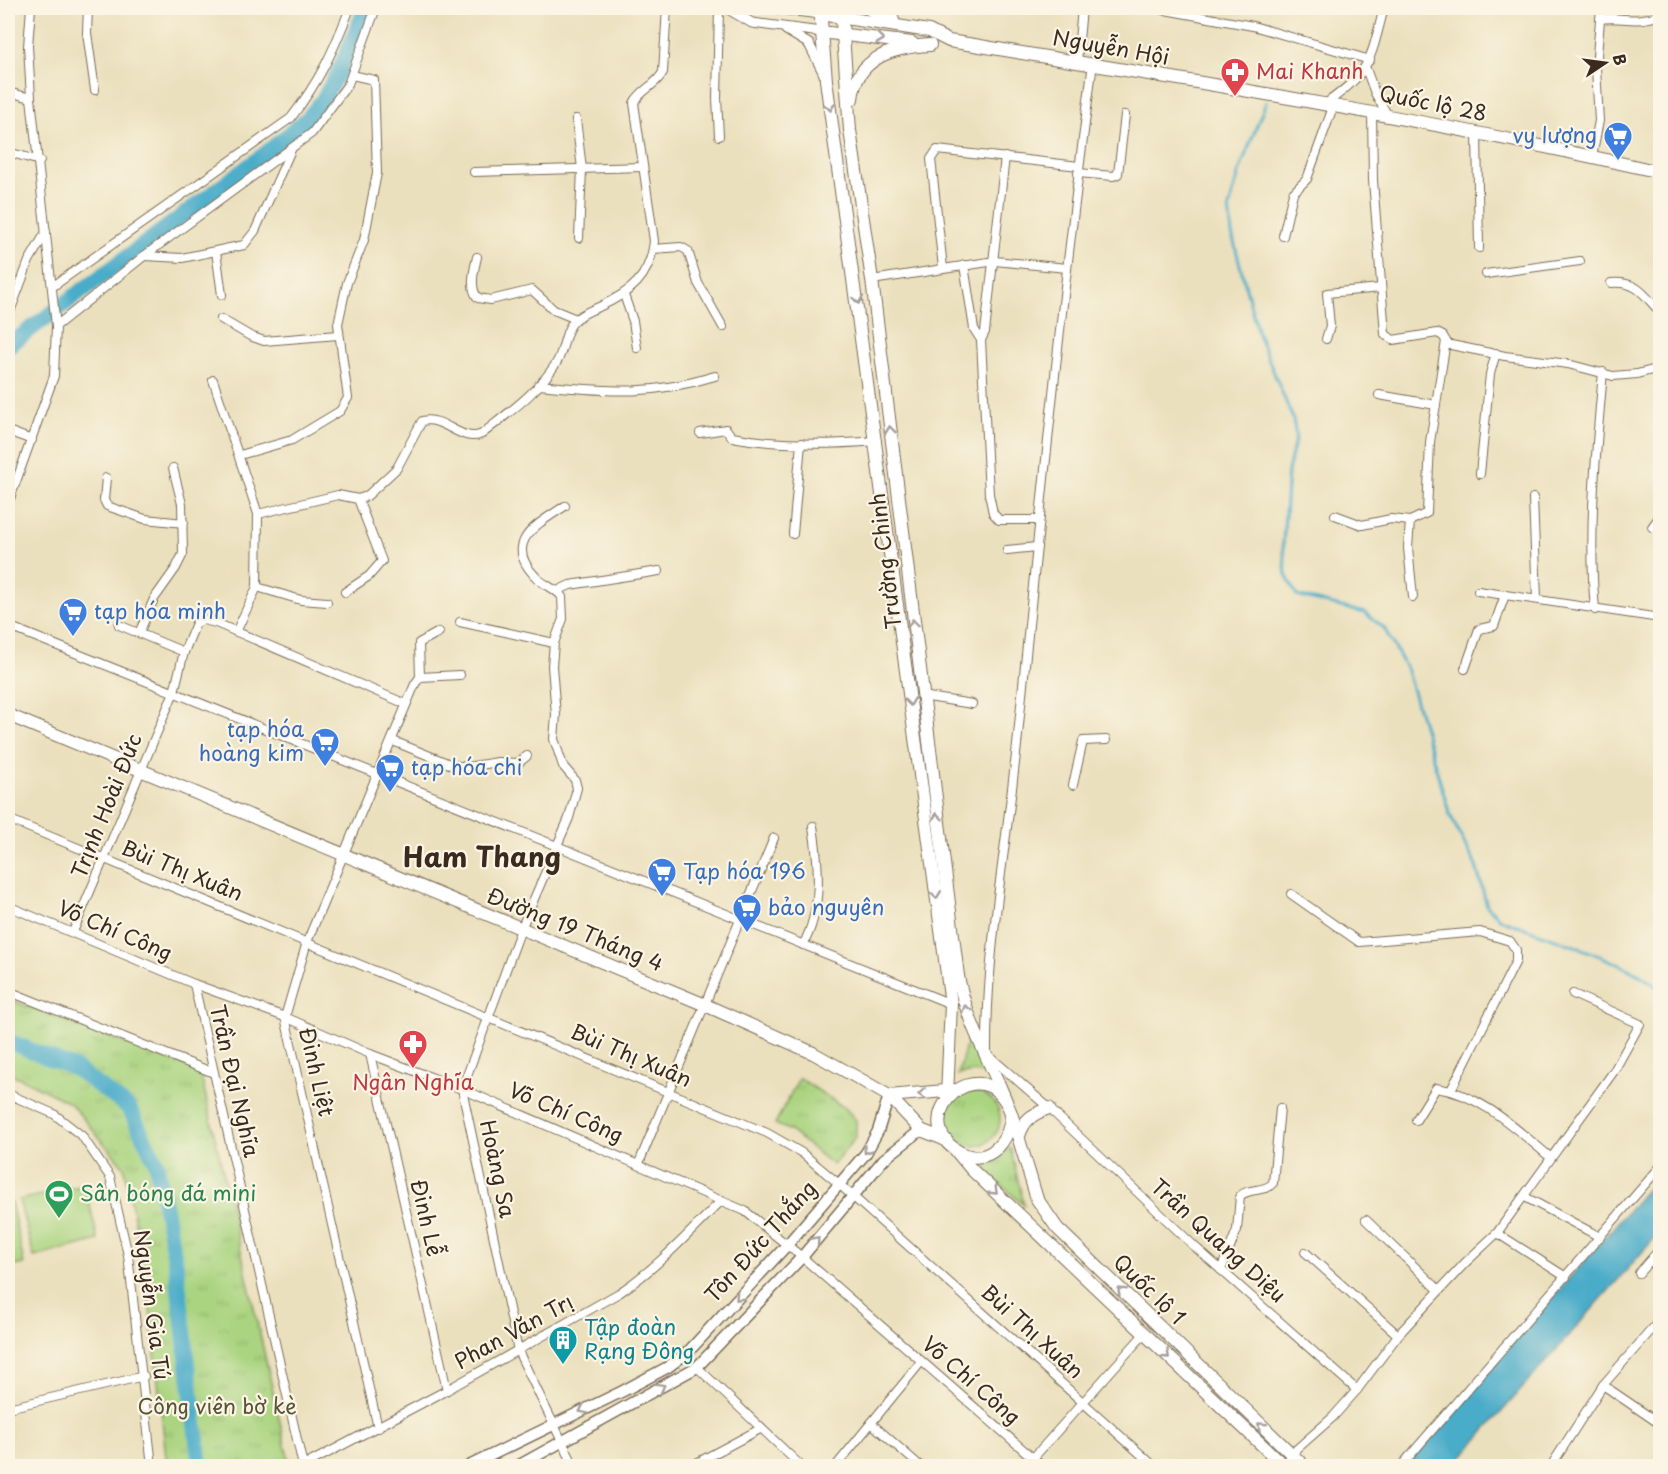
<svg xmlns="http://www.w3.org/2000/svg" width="1668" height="1474" font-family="'Playpen Sans',sans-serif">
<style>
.grass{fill:#aad480;stroke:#727f4f;stroke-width:1.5}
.park{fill:url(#park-tufts);stroke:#727f4f;stroke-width:1.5}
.water{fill:#4aacc9;stroke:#426b74;stroke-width:1.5}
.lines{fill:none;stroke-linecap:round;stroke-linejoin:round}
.stream{stroke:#4aacc9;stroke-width:3}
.river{stroke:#4aacc9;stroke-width:16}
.minor-casing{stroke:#796a56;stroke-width:10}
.tertiary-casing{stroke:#796a56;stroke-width:11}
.secondary-casing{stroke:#796a56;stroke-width:13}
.primary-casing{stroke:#796a56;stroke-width:14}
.trunk-casing{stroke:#796a56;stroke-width:14}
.minor{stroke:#fff;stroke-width:8}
.tertiary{stroke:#fff;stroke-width:9}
.secondary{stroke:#fff;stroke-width:10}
.primary{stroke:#fff;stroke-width:12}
.trunk{stroke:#fff;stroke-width:12}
.oneway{stroke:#a79f9a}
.labels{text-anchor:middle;stroke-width:4.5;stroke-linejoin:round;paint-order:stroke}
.street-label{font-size:21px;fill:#3b2a1e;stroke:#fcf5e5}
.health-label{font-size:21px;fill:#be3a42;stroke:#fcf5e5;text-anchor:start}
.shop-label{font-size:21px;fill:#366cbe;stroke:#fcf5e5;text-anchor:start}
.leisure-label{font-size:21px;fill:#27864d;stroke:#fcf5e5;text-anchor:start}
.culture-label{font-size:21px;fill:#0d838f;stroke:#fcf5e5;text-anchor:start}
.park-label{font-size:21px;fill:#575436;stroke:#fcf5e5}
.district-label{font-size:27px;font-weight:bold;fill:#3b2a1e;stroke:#fcf5e5}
</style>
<defs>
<pattern id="park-tufts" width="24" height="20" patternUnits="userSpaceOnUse" patternTransform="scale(1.5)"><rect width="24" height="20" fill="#aad480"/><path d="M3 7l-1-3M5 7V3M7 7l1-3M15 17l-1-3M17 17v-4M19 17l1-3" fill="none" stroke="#93b66e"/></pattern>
</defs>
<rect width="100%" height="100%" fill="#fcf5e5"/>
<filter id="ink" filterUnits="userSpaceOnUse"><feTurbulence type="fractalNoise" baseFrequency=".0167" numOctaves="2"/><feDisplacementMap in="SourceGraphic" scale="12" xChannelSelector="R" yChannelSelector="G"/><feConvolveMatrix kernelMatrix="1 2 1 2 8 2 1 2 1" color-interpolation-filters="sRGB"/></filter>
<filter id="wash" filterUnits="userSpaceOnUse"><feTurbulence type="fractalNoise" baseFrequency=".008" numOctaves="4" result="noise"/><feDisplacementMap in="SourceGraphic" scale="24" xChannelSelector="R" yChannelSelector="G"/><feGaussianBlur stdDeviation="1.35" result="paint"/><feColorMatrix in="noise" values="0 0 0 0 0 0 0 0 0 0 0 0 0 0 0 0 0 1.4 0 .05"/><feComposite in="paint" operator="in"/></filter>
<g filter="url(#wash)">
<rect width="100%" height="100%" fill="#ebe0bd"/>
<g class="grass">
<path d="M85 1185 98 1240 34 1257 19 1200Z"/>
<path d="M11 1202 24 1264 8 1267V1203Z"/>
</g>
<g class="park">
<path d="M8 999 200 1071 290 1466H167L148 1289 124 1167 70 1103 8 1072Z"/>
<path d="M968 1037 986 1074 972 1072 958 1075Z"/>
<path d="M799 1078 845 1108 856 1120V1137L833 1165 789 1130 775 1124Z"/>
<circle cx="973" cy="1119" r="27"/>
<path d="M1010 1147 1024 1205 981 1167 993 1162Z"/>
</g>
<path class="water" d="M1660 1174V1232L1454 1466H1406Z"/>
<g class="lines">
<path class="stream" d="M1266 102 1239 172 1229 208 1232 234 1258 334 1293 419 1296 436 1288 471 1283 544 1286 575 1297 596 1365 613 1384 628 1406 668 1450 815 1476 866 1487 906 1500 919C1539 934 1634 963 1660 990"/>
<g class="river">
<path d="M8 346 265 154 307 119 322 101 339 71 366 8"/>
<path d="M8 1041 76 1069 129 1108 156 1162 176 1265 200 1466"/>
</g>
</g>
</g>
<g filter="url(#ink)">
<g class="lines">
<g class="minor-casing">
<g id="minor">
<path d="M88 8 87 33 95 90"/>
<path d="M1154 8 1253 26 1370 60"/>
<path d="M1600 19C1621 16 1638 24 1659 15"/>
<path d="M1077 62 1082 8"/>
<path d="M1093 63C1063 283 1041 504 1019 725 1009 835 986 944 987 1054L1049 1108 1194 1246 1357 1390 1333 1417 1290 1455"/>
<path d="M1366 69 1375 93 1388 116"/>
<path d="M8 92 31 98"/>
<path d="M1325 104C1372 71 1370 60 1384 8"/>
<path d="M576 119 582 169 579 238"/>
<path d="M1477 132 1479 248"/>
<path d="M719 136 717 98 719 8"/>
<path d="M8 152 40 161"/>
<path d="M1592 156 1599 121 1596 68 1601 8"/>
<path d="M1005 157 985 332 981 340 989 494 993 513 999 520H1039"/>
<path d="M474 172 643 167"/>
<path d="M1078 173 1113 176 1118 174 1125 115"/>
<path d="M1283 236 1293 193 1307 179 1333 107"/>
<path d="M653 249 681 247 688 251 698 283 723 327"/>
<path d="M216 251 222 295"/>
<path d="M144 256 182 258 244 245 255 231 291 150"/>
<path d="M477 257C474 270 469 288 478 298L491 300 532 290 554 310 576 319"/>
<path d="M964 265 974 329 981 340"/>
<path d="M943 268 931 159 937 150 1079 166"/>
<path d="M1486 274 1580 261"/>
<path d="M872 280 995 261 1067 268"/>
<path d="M1611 283C1638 281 1644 295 1660 312"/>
<path d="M52 287 291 118C320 80 333 52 350 8"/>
<path d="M624 295 633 321 637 348"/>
<path d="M8 317 29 261 46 232"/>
<path d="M221 319 250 336 264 341 338 335"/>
<path d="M56 326 144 256 312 133 348 84 376 8"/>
<path d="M1326 339 1330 326 1327 293 1381 288"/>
<path d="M1446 344 1505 356 1568 364 1613 376 1637 374 1660 368"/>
<path d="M213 380 258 514 257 587 236 632"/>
<path d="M538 385C607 391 647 397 715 376"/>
<path d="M1379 395 1436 405"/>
<path d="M8 431 32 440"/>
<path d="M700 433 726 429 732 437C779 446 829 445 877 441"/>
<path d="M240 455 292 440 340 411 348 398 338 324 347 283 364 240 377 173 374 80 352 75"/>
<path d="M1480 474 1490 374 1496 353"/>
<path d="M106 478 104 500 107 506 145 519 184 523"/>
<path d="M1533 498 1537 599"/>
<path d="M8 504 54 376 56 326 31 98 28 46 31 8"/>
<path d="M565 506C538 524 501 542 536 577 543 585 556 588 562 597L563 619 554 643 552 666 556 715 554 739 563 766 575 780 577 788 569 818 521 929 462 1089 518 1351 574 1466"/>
<path d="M258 514 338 495 358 499 367 496 397 468 422 421C443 415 462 444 482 434 508 413 537 393 555 365 565 352 563 331 575 320 582 314 591 310 599 307 631 292 650 278 654 241L634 103C641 89 656 86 663 72L667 8"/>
<path d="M1335 515 1362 525 1391 519 1410 521 1427 513 1430 442 1446 341 1443 336 1437 333 1393 340 1385 334 1373 180 1372 112"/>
<path d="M1410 521 1408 548 1413 597"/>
<path d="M1652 527 1660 516"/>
<path d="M793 534 801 443"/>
<path d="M1007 550 1037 547"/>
<path d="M257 587 301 600 327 602"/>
<path d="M557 591 570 585 659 571"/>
<path d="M1478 591 1660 618"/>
<path d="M345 592 369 576 382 561 358 499"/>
<path d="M1595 610C1588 530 1596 452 1603 372"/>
<path d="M460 622 554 643"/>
<path d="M119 625 184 652"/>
<path d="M8 626 951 1004"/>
<path d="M139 633 154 599 176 568 183 554 182 504 173 468"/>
<path d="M1465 669 1479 629 1494 626 1505 595"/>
<path d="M420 677 419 643 439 632"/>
<path d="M922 696 972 704"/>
<path d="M393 741 452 765 467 767 498 762 518 763 527 756"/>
<path d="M1073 785 1083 741 1106 740"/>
<path d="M8 819 767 1133 802 1153 839 1184 1154 1466"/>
<path d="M1291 894 1359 942 1480 932 1510 941 1516 950V961L1451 1090"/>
<path d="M8 906 194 984 285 1017 370 1054 462 1089 745 1211 802 1257 1042 1466"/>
<path d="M73 932 174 692 184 652 196 623 203 620 216 623 406 704"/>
<path d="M803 945C823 908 819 866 813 826"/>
<path d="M194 984 303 1466"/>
<path d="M8 991 214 1073"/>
<path d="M370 1054 447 1390"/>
<path d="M8 1094 54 1114 82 1136 110 1177 128 1255 152 1466"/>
<path d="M1416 1120 1436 1088C1481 1094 1517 1130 1550 1157"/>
<path d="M639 1163 774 838"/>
<path d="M1525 1197 1600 1237"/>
<path d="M1366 1220 1439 1290"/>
<path d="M1497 1233 1566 1277"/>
<path d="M1305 1252 1398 1335"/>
<path d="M1221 1270 1237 1230 1240 1196C1249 1187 1265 1193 1273 1183L1280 1108"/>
<path d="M1639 1273 1660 1249"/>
<path d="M697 1367 801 1466"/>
<path d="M1603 1385 1660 1424"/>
<path d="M1357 1390 1398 1335 1465 1263 1497 1233 1614 1071 1640 1024 1573 994"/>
<path d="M8 1408 144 1376"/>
<path d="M871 1423 920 1466"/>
<path d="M378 1428 285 1017 307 942 415 684 420 677 460 675"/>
<path d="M303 1466 447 1390 619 1293C658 1267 689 1233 722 1200"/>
<path d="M691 1466 760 1429"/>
<path d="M836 1466 921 1362"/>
<path d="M1026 1466 1144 1334"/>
<path d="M1401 1466 1660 1167"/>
<path d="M1551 1466 1603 1385 1660 1320"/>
</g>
</g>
<g class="tertiary-casing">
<g id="tertiary">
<path d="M714 8H738"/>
<path d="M771 8 820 14"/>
<path d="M728 9 752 23 821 32"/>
<path d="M786 30 809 44 823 72"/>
</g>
</g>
<g class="secondary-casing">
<g id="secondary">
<path d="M469 1466 623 1391 668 1367 688 1352 787 1245 866 1153 878 1131 889 1096"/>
<path d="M518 1466 697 1367 802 1257 884 1159 921 1130"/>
</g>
</g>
<g class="primary-casing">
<g id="primary">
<path d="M8 715 703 1004 813 1053 858 1078 889 1096 921 1130 946 1140"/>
<path d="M889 1096 956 1090"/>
</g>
</g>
<g class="trunk-casing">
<g id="trunk">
<path d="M820 8 826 80 951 1004 947 1097"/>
<path d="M841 8 850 130 872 280 958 976C966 1020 989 1059 1006 1101"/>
<path d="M867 8 893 20"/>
<path d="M820 14 929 31 949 41C1187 80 1425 118 1660 172"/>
<path d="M821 32 912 43"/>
<path d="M852 99C856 57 894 47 930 45"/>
<path d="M1011 1113C1012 1138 990 1167 961 1153 900 1120 984 1041 1011 1113L1037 1199 1057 1228 1304 1466"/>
<path d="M1019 1136C1024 1119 1033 1114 1049 1108"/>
<path d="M957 1152 972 1170 1284 1466"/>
</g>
</g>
<use href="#minor" class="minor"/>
<use href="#tertiary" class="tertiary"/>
<use href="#secondary" class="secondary"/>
<use href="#primary" class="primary"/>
<use href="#trunk" class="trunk"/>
</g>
<defs><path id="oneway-chevron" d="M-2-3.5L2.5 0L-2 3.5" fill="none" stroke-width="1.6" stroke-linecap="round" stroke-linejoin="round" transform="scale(1.5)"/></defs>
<g class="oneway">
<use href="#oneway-chevron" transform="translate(880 39) rotate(7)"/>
<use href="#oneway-chevron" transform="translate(830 107) rotate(82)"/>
<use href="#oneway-chevron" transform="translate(858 300) rotate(82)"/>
<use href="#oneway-chevron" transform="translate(890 430) rotate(-97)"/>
<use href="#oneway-chevron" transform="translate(913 623) rotate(-97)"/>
<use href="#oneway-chevron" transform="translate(910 702) rotate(83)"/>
<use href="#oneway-chevron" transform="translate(937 817) rotate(-97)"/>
<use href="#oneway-chevron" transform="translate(936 895) rotate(82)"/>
<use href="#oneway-chevron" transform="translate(966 1009) rotate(-107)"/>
<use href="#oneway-chevron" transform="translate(922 1094) rotate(177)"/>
<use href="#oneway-chevron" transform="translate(867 1150) rotate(124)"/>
<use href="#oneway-chevron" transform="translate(994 1191) rotate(43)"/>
<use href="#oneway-chevron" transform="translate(816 1240) rotate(-49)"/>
<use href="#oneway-chevron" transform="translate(1121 1291) rotate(-136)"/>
<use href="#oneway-chevron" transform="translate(739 1297) rotate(133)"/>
<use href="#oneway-chevron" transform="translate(1166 1355) rotate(43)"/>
<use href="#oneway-chevron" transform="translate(661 1387) rotate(-29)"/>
<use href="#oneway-chevron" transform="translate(583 1410) rotate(154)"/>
<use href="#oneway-chevron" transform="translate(1261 1426) rotate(-136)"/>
</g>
</g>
<defs>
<g id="pharmacy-pin" transform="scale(1.5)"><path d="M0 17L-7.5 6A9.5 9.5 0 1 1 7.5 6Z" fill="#e0444e" stroke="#fcf5e5"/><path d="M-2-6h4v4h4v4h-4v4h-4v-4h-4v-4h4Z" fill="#fff"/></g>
<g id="supermarket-pin" transform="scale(1.5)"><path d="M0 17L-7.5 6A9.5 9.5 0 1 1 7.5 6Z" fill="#3f7fe0" stroke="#fcf5e5"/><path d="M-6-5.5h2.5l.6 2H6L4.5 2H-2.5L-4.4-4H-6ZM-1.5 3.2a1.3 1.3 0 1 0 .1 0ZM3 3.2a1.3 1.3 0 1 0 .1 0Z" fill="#fff"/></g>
<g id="stadium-pin" transform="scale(1.5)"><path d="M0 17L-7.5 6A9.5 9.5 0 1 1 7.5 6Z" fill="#2e9e5b" stroke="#fcf5e5"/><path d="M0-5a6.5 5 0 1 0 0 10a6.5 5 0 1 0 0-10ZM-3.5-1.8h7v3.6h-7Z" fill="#fff"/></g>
<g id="building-pin" transform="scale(1.5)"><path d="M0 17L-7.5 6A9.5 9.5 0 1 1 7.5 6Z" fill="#0f9aa8" stroke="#fcf5e5"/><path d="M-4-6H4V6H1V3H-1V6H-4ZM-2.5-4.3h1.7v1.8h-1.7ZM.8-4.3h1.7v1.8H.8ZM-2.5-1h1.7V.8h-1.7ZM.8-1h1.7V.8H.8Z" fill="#fff"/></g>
</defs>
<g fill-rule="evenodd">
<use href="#pharmacy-pin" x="1235" y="72"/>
<use href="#supermarket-pin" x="1618" y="136"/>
<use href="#supermarket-pin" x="73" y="612"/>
<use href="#supermarket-pin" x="325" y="742"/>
<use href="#supermarket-pin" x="390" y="768"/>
<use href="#supermarket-pin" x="662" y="872"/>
<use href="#supermarket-pin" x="747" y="908"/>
<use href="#pharmacy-pin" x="413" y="1044"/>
<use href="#stadium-pin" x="59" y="1194"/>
<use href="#building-pin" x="563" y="1340"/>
</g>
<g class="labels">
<g class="street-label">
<text transform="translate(1111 48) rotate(10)" y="7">Nguyễn Hội</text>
<text transform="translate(1433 104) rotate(11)" y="7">Quốc lộ 28</text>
<text transform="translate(886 561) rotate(-97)" y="7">Trường Chinh</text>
<text transform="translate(107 806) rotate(-68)" y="7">Trịnh Hoài Đức</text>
<text transform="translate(182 871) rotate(22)" y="7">Bùi Thị Xuân</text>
<text transform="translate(575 930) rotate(22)" y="7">Đường 19 Tháng 4</text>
<text transform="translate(115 931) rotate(23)" y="7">Võ Chí Công</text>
<text transform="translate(631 1056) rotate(23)" y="7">Bùi Thị Xuân</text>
<text transform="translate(316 1072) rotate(77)" y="7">Đinh Liệt</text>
<text transform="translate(234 1081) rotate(77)" y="7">Trần Đại Nghĩa</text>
<text transform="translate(566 1113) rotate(23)" y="7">Võ Chí Công</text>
<text transform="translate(497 1169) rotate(78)" y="7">Hoàng Sa</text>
<text transform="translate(426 1218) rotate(77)" y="7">Đinh Lễ</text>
<text transform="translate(1218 1241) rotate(42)" y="7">Trần Quang Diệu</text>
<text transform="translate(761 1242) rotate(-48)" y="7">Tôn Đức Thắng</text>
<text transform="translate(1149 1290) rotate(44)" y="7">Quốc lộ 1</text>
<text transform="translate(151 1305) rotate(82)" y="7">Nguyễn Gia Tú</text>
<text transform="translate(514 1332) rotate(-29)" y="7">Phan Văn Trị</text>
<text transform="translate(1032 1332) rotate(42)" y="7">Bùi Thị Xuân</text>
<text transform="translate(971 1381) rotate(41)" y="7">Võ Chí Công</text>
</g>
<g class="health-label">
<text x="1256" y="79">Mai Khanh</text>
<text x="413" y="1090" text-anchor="middle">Ngân Nghĩa</text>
</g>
<g class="shop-label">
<text x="1597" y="143" text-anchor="end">vy lượng</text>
<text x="94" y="619">tạp hóa minh</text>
<text x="304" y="737" text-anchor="end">tạp hóa<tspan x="304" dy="24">hoàng kim</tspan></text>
<text x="411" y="775">tạp hóa chi</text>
<text x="683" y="879">Tạp hóa 196</text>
<text x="768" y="915">bảo nguyên</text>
</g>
<g class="leisure-label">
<text x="80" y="1201">Sân bóng đá mini</text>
</g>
<g class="culture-label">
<text x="584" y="1335">Tập đoàn<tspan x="584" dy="24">Rạng Đông</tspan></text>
</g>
<g class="park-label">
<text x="217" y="1414">Công viên bờ kè</text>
</g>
<g class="district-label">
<text x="482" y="867">Ham Thang</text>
</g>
</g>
<rect width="1668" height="1474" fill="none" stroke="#fcf5e5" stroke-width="30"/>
<g transform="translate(1605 63) rotate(77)" stroke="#fcf5e5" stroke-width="4.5" paint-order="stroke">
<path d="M0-4.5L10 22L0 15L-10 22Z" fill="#3b2a1e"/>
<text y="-9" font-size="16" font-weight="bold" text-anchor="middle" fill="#3b2a1e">B</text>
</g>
</svg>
